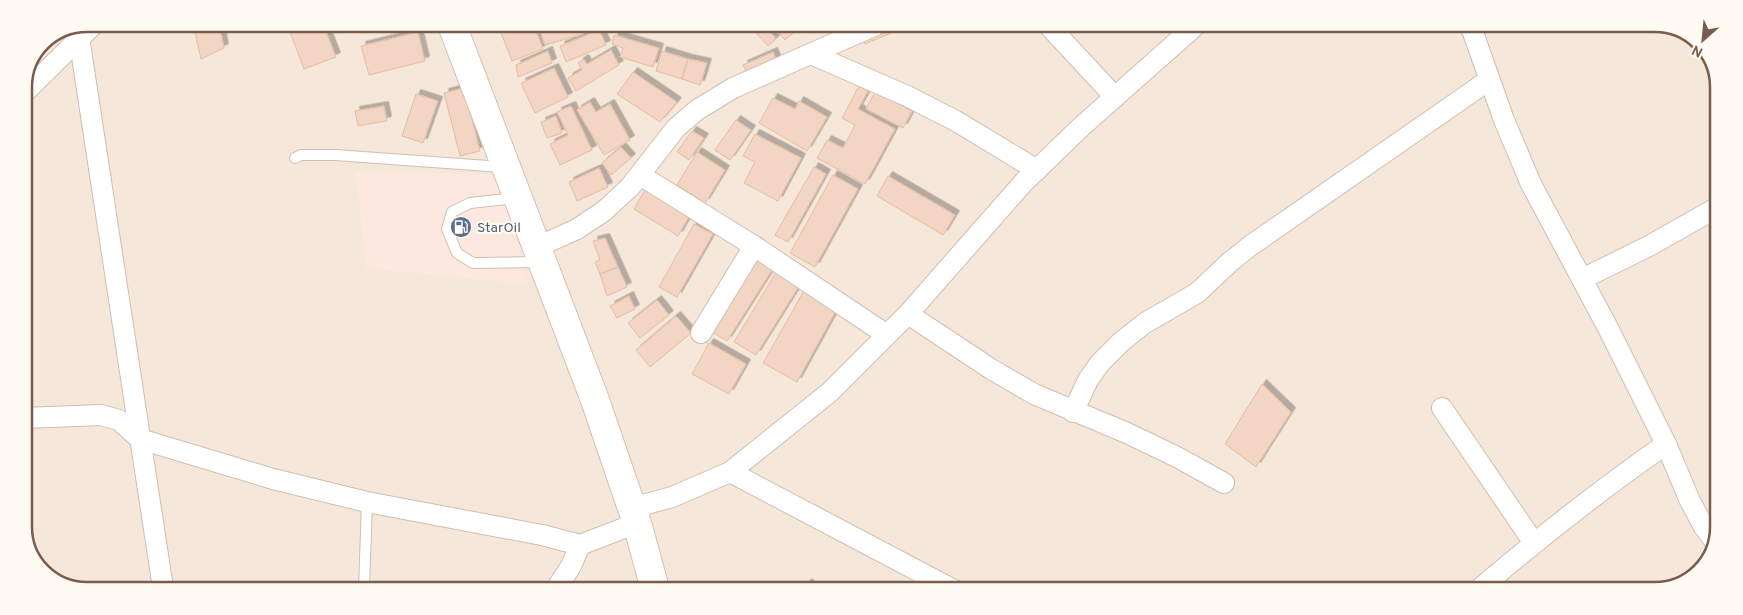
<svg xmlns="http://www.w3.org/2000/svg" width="1743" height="615" font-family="Overpass,sans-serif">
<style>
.residential{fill:#f5e8da}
.commercial{fill:#fde8e0}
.building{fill:#f3d5c3;stroke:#e6bba3;filter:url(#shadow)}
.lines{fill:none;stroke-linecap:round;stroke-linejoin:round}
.lane-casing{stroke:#d1beb0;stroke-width:12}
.street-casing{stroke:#d1beb0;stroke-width:22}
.secondary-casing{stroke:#d6c0b0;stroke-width:30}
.lane{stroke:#fff;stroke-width:10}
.street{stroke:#fff;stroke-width:20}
.secondary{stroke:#fff;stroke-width:28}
.labels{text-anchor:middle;stroke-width:4.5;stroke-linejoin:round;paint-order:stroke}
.service-label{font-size:14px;fill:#4e5e75;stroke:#fffaf3;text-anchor:start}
.rim{fill:none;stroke:#7a5c4d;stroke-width:2.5}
</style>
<defs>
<filter id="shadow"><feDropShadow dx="4.5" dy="-4.5" stdDeviation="0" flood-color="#0004"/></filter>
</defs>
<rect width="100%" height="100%" fill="#fdf6ec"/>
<path class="residential" d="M88 24 1676 27 1706 48 1719 83 1716 548 1694 578 1656 591 67 588 37 567 24 532V84L43 42Z"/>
<path class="commercial" d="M356 171 503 175 526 284 366 268Z"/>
<g class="building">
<path d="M193 24H219L224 48 201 59Z"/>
<path d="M312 24H323L336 57 304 69 290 32Z"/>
<path d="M387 24H413L390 33Z"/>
<path d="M498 25H534L543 49 512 61Z"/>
<path d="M538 25H580L583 34 545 45Z"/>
<path d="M582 25H607L584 32Z"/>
<path d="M638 25H658L656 32Z"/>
<path d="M698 25H716L713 31Z"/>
<path d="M749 25H764L776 39 768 46Z"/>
<path d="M772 25H802L785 40Z"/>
<path d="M886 25H899L900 29 865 44 861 36Z"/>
<path d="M599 30 606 45 566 62 560 46Z"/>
<path d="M418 32 425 61 369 75 361 46Z"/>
<path d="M614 35 659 48 653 67 620 57 623 48 612 44Z"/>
<path d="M611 50 619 65 576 91 568 78 582 70 578 63 584 59 587 64Z"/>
<path d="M548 51 552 63 518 77 516 65Z"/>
<path d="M662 51 688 59 682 79 656 71Z"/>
<path d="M773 52 777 62 748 74 743 65Z"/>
<path d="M688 59 707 63 700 85 682 79Z"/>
<path d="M554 68 568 97 535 113 521 83Z"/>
<path d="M633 72 677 102 660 122 617 94Z"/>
<path d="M859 86 868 91 858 109 895 129 865 184 817 158 827 140 843 148 855 125 842 118Z"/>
<path d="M464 88 480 151 460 156 444 93Z"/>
<path d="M875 92 912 111 903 128 866 109Z"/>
<path d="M416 94 438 101 423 143 402 136Z"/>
<path d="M773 98 795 109 799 101 827 117 807 151 759 123Z"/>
<path d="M590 102 596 112 610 104 630 140 604 155 577 110Z"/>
<path d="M384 106 387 121 358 126 355 111Z"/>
<path d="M571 106 592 150 560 165 550 144 568 135 557 112Z"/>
<path d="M556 116 562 133 547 138 541 122Z"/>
<path d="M736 120 751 130 730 160 715 150Z"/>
<path d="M692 131 704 138 689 160 677 152Z"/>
<path d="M755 134 801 158 778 201 744 183 755 162 743 156Z"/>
<path d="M621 147 631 158 611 175 602 163Z"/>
<path d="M697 152 725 170 705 203 677 185Z"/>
<path d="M814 167 826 174 788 242 775 235Z"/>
<path d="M599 168 608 187 577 201 569 182Z"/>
<path d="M833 175 858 189 815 267 790 253Z"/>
<path d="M888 176 955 215 943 235 877 196Z"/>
<path d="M646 188 690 215 678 236 634 209Z"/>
<path d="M694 224 713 234 677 297 659 287Z"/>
<path d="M605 238 618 267 600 274 595 262 600 260 593 241Z"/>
<path d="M754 259 772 270 727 341 709 330Z"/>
<path d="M618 267 627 287 607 296 600 274Z"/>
<path d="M778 269 801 283 756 355 734 342Z"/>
<path d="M805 289 838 307 797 382 763 363Z"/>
<path d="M629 296 635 309 617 318 610 306Z"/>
<path d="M657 300 669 315 640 338 628 323Z"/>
<path d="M676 316 691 333 650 367 636 350Z"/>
<path d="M709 343 746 364 729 394 692 374Z"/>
<path d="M1262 384 1291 412 1256 467 1225 444Z"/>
<path d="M807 583 816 590 803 589Z"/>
</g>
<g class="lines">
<g class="lane-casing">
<g id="lane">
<path d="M295 158 301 155H335L502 167"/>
<path d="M516 198 470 203 452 212 447 229 457 253 473 263 539 262"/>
<path d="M364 589 367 502"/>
</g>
</g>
<g class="street-casing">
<g id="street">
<path d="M1049 26 1115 97"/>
<path d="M1471 27 1504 120 1531 184 1608 328 1666 444 1690 501 1704 527 1716 543"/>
<path d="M79 37 163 588"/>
<path d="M811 54 907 96 956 121 1037 170"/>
<path d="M24 93 94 24"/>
<path d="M640 175 754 246 887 335"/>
<path d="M537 247 577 229 604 211 630 187 676 128 697 110 733 88 876 25"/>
<path d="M1582 279 1649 246 1718 207"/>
<path d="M908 314 991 369 1034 394 1127 433 1177 457 1224 483"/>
<path d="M701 333 754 246"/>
<path d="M1442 408 1534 543"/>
<path d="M1073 412 1088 380 1100 363 1121 342 1145 323 1197 293 1230 262 1250 246 1489 80"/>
<path d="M24 418 101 415 119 420 140 439 273 479 367 502 542 535 580 545 637 523"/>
<path d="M730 472 954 590"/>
<path d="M632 508 672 497 730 472 830 392 908 314 1023 183 1081 127 1195 26"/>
<path d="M556 589 571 566 580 545"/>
<path d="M1477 591C1538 539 1600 490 1666 444"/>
</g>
</g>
<g class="secondary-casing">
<path id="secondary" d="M452 25 595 400 637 523 655 589"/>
</g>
<use href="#lane" class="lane"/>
<use href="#street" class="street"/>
<use href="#secondary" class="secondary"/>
</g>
<defs>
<g id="fuel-disc" transform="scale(1.125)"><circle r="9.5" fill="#5c6f8a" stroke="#fffaf3"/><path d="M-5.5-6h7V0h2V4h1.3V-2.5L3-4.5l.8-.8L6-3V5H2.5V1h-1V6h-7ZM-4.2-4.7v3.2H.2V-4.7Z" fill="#fff"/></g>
</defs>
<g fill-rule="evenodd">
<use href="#fuel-disc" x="461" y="227"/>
</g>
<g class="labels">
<g class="service-label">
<text x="477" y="232">StarOil</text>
</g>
</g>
<path d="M0 0H1743V615H0ZM87 32H1655A55 55 0 0 1 1710 87V527A55 55 0 0 1 1655 582H87A55 55 0 0 1 32 527V87A55 55 0 0 1 87 32Z" fill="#fffaf3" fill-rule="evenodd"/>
<path class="rim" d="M87 32H1655A55 55 0 0 1 1710 87V527A55 55 0 0 1 1655 582H87A55 55 0 0 1 32 527V87A55 55 0 0 1 87 32Z"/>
<g transform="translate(1703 40) rotate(207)" stroke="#fffaf3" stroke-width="4" paint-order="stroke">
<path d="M0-4L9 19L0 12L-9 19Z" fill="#7a5c4d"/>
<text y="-8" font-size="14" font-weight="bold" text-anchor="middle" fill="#7a5c4d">N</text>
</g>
</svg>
